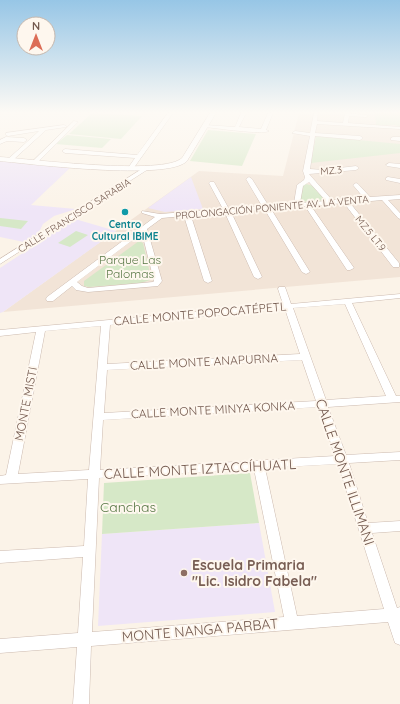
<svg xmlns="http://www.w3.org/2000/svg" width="400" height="704" font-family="Quicksand,sans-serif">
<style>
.residential{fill:#f2e4d7}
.education{fill:#efe5f7}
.green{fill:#d6e8c7}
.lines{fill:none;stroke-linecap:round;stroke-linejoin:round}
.minor-casing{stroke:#ccbaaf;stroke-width:1}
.tertiary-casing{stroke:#ccbaaf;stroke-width:1}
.minor{fill:#fff;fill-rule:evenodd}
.tertiary{fill:#fff;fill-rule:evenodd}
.culture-dot{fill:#0f9aa8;stroke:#fef7ee;stroke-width:1.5}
.education-dot{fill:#8d6e63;stroke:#fef7ee;stroke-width:1.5}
.labels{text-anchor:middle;stroke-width:4;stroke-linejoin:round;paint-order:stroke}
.far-street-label{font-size:10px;fill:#73594e;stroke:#fef7ee}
.far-culture-label{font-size:10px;font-weight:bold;fill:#0d838f;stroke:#fef7ee}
.park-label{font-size:12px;fill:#587846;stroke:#fef7ee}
.street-label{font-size:12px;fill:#73594e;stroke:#fef7ee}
.near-street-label{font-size:14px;fill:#73594e;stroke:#fef7ee}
.near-park-label{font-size:14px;fill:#587846;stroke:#fef7ee}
.near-education-label{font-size:14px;font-weight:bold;fill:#785e54;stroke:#fef7ee;text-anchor:start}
</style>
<rect width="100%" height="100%" fill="#fbf3e8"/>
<path class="residential" d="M299 113H400V277L3 312 199 171 283 176Z"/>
<g class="education">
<path d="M0 161 71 167 31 205 76 209 54 216 43 224 38 234 24 242 0 237Z"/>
<path d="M191 177 203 209 165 212 148 208Z"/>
<path d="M75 219 116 231 3 312 0 313V268Z"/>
<path d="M259 523 275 612 98 626 102 534Z"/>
</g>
<g class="green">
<path d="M92 113 142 116 121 139 69 134Z"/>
<path d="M375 113H400V127L395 125H376Z"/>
<path d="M208 130 256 134 242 166 190 161Z"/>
<path d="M67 135 111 139 102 148 56 144Z"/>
<path d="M316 136 400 144V153L311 163Z"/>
<path d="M306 184 314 186 325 200 299 202 302 186Z"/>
<path d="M0 218 28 221 21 229 0 226Z"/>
<path d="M76 231 88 235 70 247 58 243Z"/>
<path d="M139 241 143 243 151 278 150 280 141 283 89 287 84 286V281Z"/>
<path d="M250 473 259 523 102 534 104 483Z"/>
</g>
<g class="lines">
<g class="minor-casing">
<g id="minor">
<path d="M168 113H173L133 169 128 168 135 158 65 153 62 151 65 149 137 155Z"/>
<path d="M241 113H246L239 127 261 129 268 113H273L266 130 269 131C262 135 216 128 205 127L203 126 205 125 235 127Z"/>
<path d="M314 113H318L317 121 343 123 345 113 366 115 368 116 366 117 349 116 348 123 400 127V129L317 124 315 133 360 136 363 138 360 140 315 136 310 169 323 170 356 166 359 168 356 170 309 174 332 200 364 198 353 185 356 183 358 184 370 197 400 195V199L388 200 400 213V219L398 218 382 200 350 203 399 263V267H393L344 203 311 206 354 268 350 270H347L305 206 271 209 310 272 306 274 302 272 265 210 231 212 262 277 258 279 254 277 225 213 191 216 212 281 208 283 204 281 184 216 162 218 147 229 162 281 158 286 88 292 76 290 72 286 53 301H47L46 299 47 297 155 217 142 213V211L160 214 223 209 209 183 210 182H214L229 209 262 206 246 179 249 177 252 179 268 205 294 203 297 185 304 180 305 177 303 171 310 136 292 133 295 131 310 133ZM309 182 326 201 300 203 303 186ZM142 233 154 281 153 282 88 288 82 286 77 282Z"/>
<path d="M74 121 78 122 37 163H33V161Z"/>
<path d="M64 125 66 126V127L46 130 12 161 7 160 39 131 8 136 6 135V133Z"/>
<path d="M6 137 24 138 27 140 24 142 7 141 0 144V140Z"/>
<path d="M393 137H400V141L391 140V138Z"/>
<path d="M389 163 400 164V168L387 166 386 165Z"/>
<path d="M145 167 150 168 0 264V259Z"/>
<path d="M388 177 400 179V183L386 180V178Z"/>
<path d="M279 287H285L291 304 400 294V298L352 303 396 396H400V402L328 407 346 455 400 452V460L349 463 368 523 400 521V531L372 533 397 608 400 607V645L395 643 388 622 91 646 89 704H73L77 647 0 653V639L78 633 83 557 0 563V551L84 546 88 479 0 484V476L6 475 36 332 0 336V330L283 304 278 289ZM345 304 386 396 326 400 293 308ZM285 309 300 354 107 364 110 325ZM101 326 89 470 18 474 45 331ZM302 360 316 401 104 413 107 370ZM319 407 335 456 100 470 103 420ZM338 464 384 609 297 616 265 468ZM254 469 284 617 92 632 99 478Z"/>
</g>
</g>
<g class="tertiary-casing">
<path id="tertiary" d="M210 113H216L187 161C168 181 31 164 0 161V157C30 159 164 176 182 158Z"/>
</g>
<use href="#minor" class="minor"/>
<use href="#tertiary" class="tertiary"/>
</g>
<linearGradient id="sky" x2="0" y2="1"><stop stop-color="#97c6e6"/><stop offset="0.53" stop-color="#fdfaf5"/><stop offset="1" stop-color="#fdfaf5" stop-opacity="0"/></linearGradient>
<rect width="400" height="212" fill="url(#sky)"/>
<circle class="culture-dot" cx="125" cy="212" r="4"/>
<circle class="education-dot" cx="184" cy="573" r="4"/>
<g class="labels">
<g class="far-street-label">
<text transform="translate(331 170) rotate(-4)" y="4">MZ.3</text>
<text transform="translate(272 207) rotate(-5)" y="4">PROLONGACIÓN PONIENTE AV. LA VENTA</text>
<text transform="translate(74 215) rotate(-32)" y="4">CALLE FRANCISCO SARABIA</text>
<text transform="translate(371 233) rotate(51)" y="4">MZ.5 LT.9</text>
</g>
<g class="far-culture-label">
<text x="125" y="228">Centro<tspan x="125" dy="12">Cultural IBIME</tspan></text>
</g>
<g class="park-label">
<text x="130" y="264">Parque Las<tspan x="130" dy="14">Palomas</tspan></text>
</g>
<g class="street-label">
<text transform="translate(200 314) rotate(-5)" y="4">CALLE MONTE POPOCATÉPETL</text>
<text transform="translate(204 362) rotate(-3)" y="4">CALLE MONTE ANAPURNA</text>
<text transform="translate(26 404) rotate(-79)" y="4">MONTE MISTI</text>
<text transform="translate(213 410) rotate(-3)" y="4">CALLE MONTE MINYA KONKA</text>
</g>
<g class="near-street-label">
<text transform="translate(200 469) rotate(-3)" y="5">CALLE MONTE IZTACCÍHUATL</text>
<text transform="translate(345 472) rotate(71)" y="5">CALLE MONTE ILLIMANI</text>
<text transform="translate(200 630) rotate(-5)" y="5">MONTE NANGA PARBAT</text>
</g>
<g class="near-park-label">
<text x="128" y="512">Canchas</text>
</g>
<g class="near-education-label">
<text x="192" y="570">Escuela Primaria<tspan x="192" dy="16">"Lic. Isidro Fabela"</tspan></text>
</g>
</g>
<g transform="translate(36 36)"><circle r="19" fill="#fef7ee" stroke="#c6b8ae"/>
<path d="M0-3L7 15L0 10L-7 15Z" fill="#dc6d56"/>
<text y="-6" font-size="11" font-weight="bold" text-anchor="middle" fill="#73594e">N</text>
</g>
</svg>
